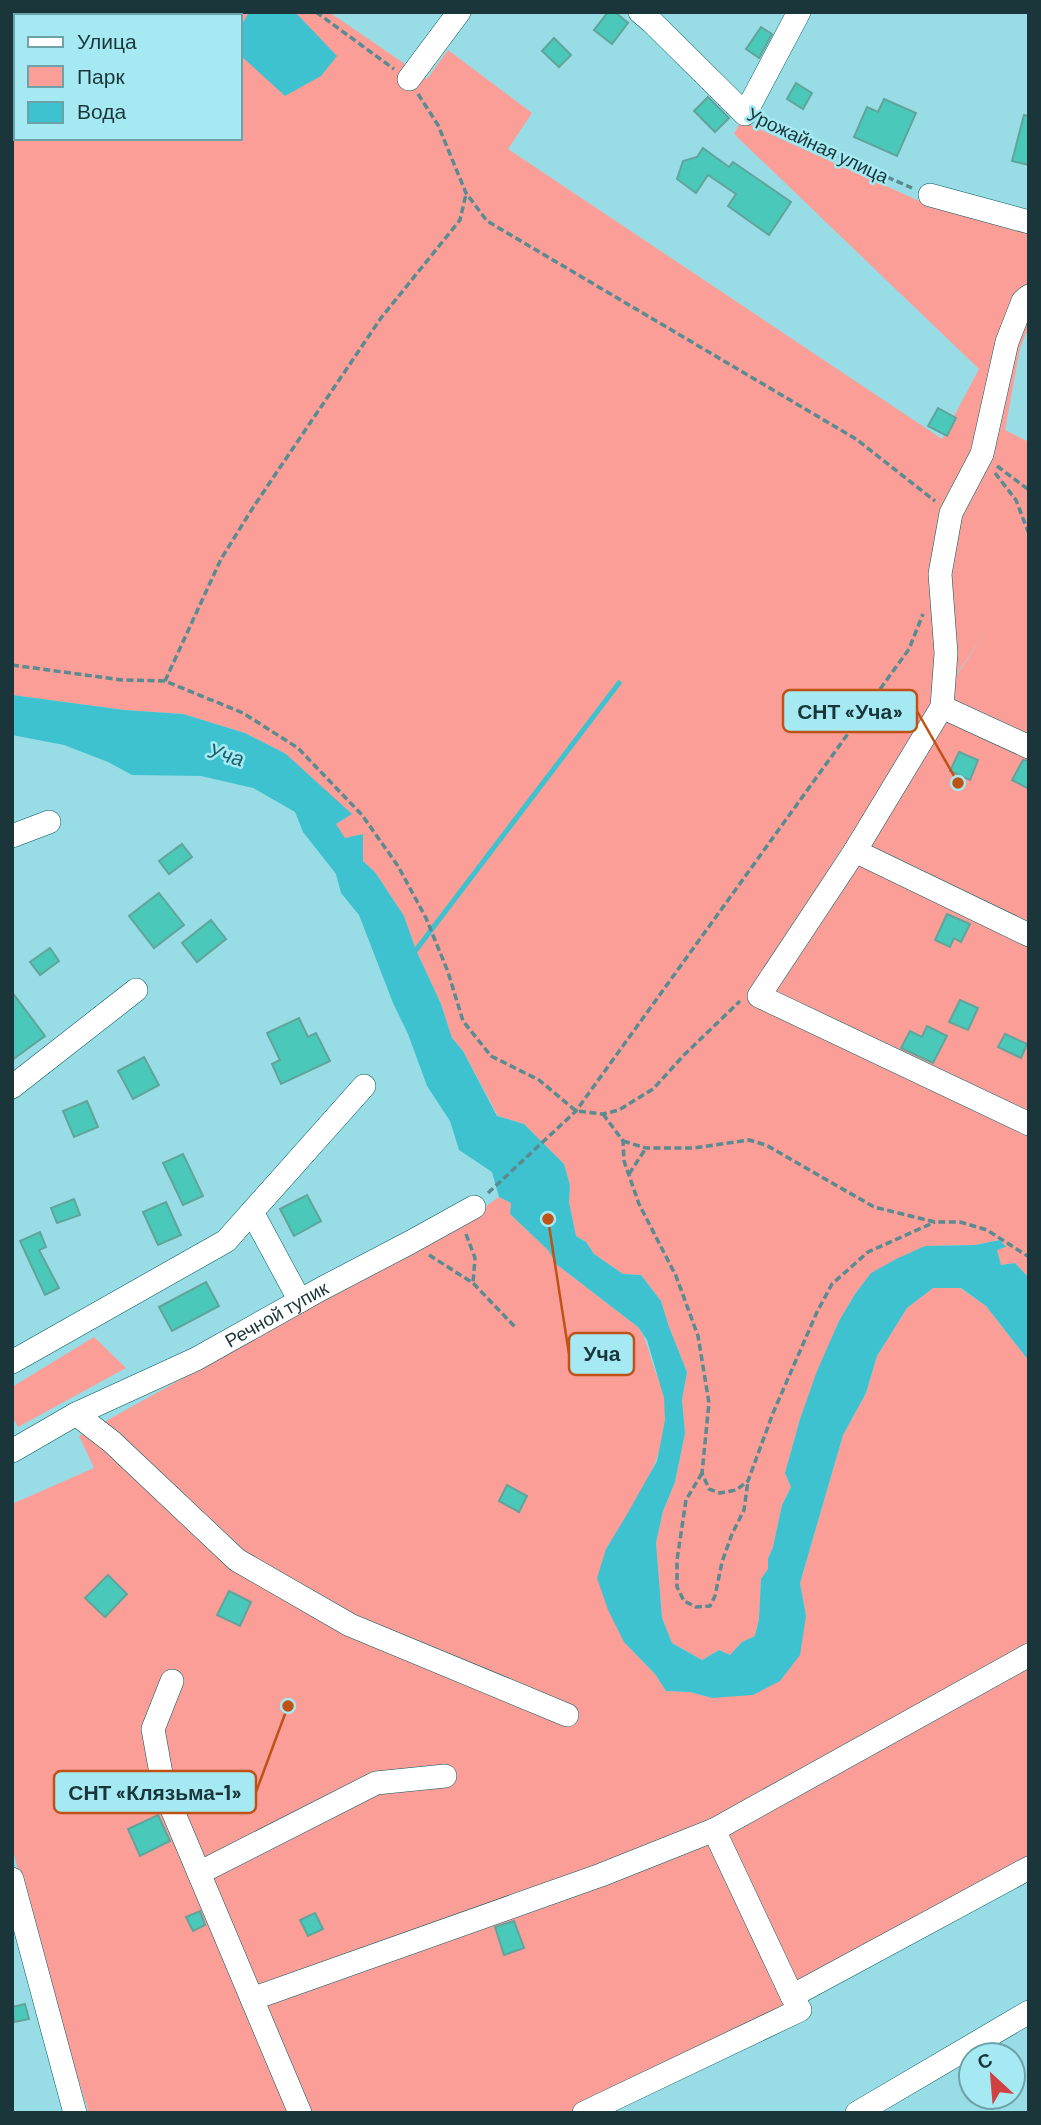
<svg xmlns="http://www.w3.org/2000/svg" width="1041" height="2125" font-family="Barlow,sans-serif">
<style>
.green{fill:#fb9e97;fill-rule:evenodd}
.water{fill:#3fc2cf}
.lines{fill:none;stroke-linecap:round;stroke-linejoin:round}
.stream{stroke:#3fc2cf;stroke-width:5}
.building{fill:#4ac8ba;stroke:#61a49b;stroke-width:2}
.minor-casing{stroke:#04575e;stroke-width:24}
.path{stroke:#5a8b91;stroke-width:3.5;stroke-dasharray:7 3.5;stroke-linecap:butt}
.minor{stroke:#fff;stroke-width:23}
.labels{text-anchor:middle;stroke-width:5;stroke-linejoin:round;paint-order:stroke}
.street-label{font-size:19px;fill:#1a363a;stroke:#a5eaf2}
.water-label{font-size:21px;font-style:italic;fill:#1a6067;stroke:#a5eaf2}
.leader{fill:none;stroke:#bf5215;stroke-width:2.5}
.callout-dot{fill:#bf5215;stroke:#a5eaf2;stroke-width:2.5}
.callout{fill:#a5eaf2;stroke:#bf5215;stroke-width:2.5}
.callout-label{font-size:21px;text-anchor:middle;font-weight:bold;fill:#1a363a}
</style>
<rect width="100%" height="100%" fill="#98dde5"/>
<g class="green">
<path d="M12 12H329L427 79 448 50 532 113 508 149 942 439 979 369 734 134 741 121 926 204 1029 232V326L1020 348 1005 430 1029 442V1278L1015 1263 1001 1265 996 1249 1005 1247 1000 1240 975 1245 925 1246 871 1274 855 1294 839 1321 800 1419 785 1473 791 1487 782 1505 773 1547 768 1559V1569L761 1579 759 1619 755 1636 742 1642 730 1655 719 1650 702 1660 672 1643 662 1618 656 1543 663 1511 675 1482 685 1433 682 1400 687 1372 669 1327 661 1301 641 1275 623 1274 594 1254 586 1242 576 1236 569 1202 570 1185 564 1164 524 1124 498 1116 463 1051 452 1038 441 1004 416 950 404 916 375 872 363 861V834L344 839 336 824 351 814 286 754 245 733 183 714 124 710 12 695ZM16 16H240V138H16ZM987 629 812 896 811 897 905 750Z"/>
<path d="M499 1197 511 1203 510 1214 549 1251 556 1264 638 1327C647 1340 649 1353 654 1368 658 1378 663 1388 664 1399 673 1451 633 1507 606 1549L624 1642 655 1674 666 1691 690 1692 712 1698 806 1616 800 1583 843 1435 866 1393 877 1356 907 1308 933 1288H960L986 1306 1029 1361V1865L601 2113H89L34 1939 12 1845V1504L94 1468 79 1436 462 1223Z"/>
<path d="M94 1337 126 1368 18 1427 12 1416V1387Z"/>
</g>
<g class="water">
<path d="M249 12H293L298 15 337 56 321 76 285 96 240 55V28Z"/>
<path d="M12 695 124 710 183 714 245 733 286 754 352 814 336 824 345 838 363 834V861L375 872 404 916 416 950 441 1004 452 1038 463 1051 497 1116 524 1124 564 1164 570 1185 569 1202 576 1236 586 1242 594 1254 623 1274 641 1275 661 1301 669 1327 687 1372 682 1400 685 1433 675 1482 663 1511 656 1543 662 1618 672 1643 702 1660 719 1650 730 1655 742 1642 755 1636 759 1619 761 1579 768 1569V1559L773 1547 782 1505 791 1487 785 1473 800 1419 817 1371 839 1321 855 1294 871 1273 896 1259 925 1246 975 1245 1000 1240 1006 1247 997 1250 1001 1265 1015 1263 1029 1278V1361L986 1306 961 1288H933L907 1308 877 1356 866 1393 843 1435 800 1583 806 1616 800 1655 780 1681 753 1695 712 1698 690 1692 666 1691 655 1674 624 1642 608 1610 597 1578 606 1549 626 1516 657 1461 665 1420 664 1398 647 1340 638 1327 556 1264 549 1251 510 1214 511 1203 499 1197 492 1172 459 1150 450 1121 427 1086 408 1034 393 1003 359 915 341 893 336 874 303 832 295 812 253 788 201 776 132 775 108 762 64 745 12 735Z"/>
</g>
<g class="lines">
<g class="stream">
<path d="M140 12 146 16"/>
<path d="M36 16 38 12"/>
<path d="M12 48 16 43"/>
<path d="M416 950 619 683"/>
</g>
</g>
<g class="building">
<path d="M608 12H615L628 23 612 44 594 30Z"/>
<path d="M761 27 772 34 759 58 746 49Z"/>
<path d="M554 38 571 55 559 67 542 51Z"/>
<path d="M796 83 812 93 803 109 787 99Z"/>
<path d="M708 97 729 118 715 132 694 111Z"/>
<path d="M884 99 916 113 897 156 854 137 867 107 878 112Z"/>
<path d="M1024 115 1029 116V165L1012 161Z"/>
<path d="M703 148 729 167 733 162 791 202 769 235 728 206 736 194 708 175 696 193 677 179 683 161 697 157Z"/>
<path d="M938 408 956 418 947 436 928 426Z"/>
<path d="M959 752 978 760 970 780 950 771Z"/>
<path d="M1023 760 1029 761V789L1012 780Z"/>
<path d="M182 844 192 857 169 874 159 861Z"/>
<path d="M159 893 184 925 154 948 129 916Z"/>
<path d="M947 914 970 924 961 942 954 938 950 947 935 940Z"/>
<path d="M211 920 226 939 197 962 182 943Z"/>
<path d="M50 948 59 961 40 975 30 962Z"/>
<path d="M12 992 45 1036 12 1060Z"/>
<path d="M960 1000 978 1008 968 1030 949 1022Z"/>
<path d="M299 1018 308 1037 316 1033 330 1061 281 1084 272 1064 280 1060 267 1033Z"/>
<path d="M927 1026 947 1036 933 1063 901 1048 910 1031 922 1037Z"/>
<path d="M1005 1034 1027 1044 1021 1058 998 1047Z"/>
<path d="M144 1057 159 1085 133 1099 118 1071Z"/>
<path d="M87 1101 98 1127 74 1137 63 1111Z"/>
<path d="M183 1154 203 1196 183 1205 163 1163Z"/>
<path d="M307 1195 321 1221 294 1236 280 1209Z"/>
<path d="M74 1199 80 1215 57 1223 51 1208Z"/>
<path d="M166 1202 181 1235 158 1245 143 1212Z"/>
<path d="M40 1232 46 1247 39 1250 59 1288 45 1295 20 1241Z"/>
<path d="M206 1282 219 1306 172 1331 159 1307Z"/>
<path d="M507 1485 527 1496 519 1512 499 1501Z"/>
<path d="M108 1575 127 1594 105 1617 85 1598Z"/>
<path d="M229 1591 251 1602 240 1626 217 1615Z"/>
<path d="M158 1815 170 1841 140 1856 128 1829Z"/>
<path d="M200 1911 205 1925 193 1931 186 1917Z"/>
<path d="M315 1913 323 1929 308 1936 300 1920Z"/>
<path d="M514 1921 524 1948 504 1955 495 1927Z"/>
<path d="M25 2004 29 2019 14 2022 12 2007Z"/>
</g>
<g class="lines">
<g class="minor-casing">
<g id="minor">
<path d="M640 12 652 22 745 114 799 12"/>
<path d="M409 79 459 12"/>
<path d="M930 195 1029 222"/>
<path d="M1029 296 1023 301 1007 342 982 454 951 513 940 574 946 653 942 707 1029 747"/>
<path d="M942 707 855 851 759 996 1029 1124"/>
<path d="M12 836 49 822"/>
<path d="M855 851 1029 935"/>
<path d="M12 1087 136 990"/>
<path d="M252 1212 300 1301"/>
<path d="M12 1362 226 1241 364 1086"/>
<path d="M76 1414 112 1442 237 1560 350 1625 567 1715"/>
<path id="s1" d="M12 1451 76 1414 196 1359 321 1289 409 1243 474 1207"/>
<path d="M172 1681 153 1729 164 1790 300 2113"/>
<path d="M714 1830 792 1996 1029 1868"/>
<path d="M199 1873 376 1783 445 1776"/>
<path d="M12 1879 75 2113"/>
<path d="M252 1999 601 1875 714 1830 1029 1655"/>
<path d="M584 2113 800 2010 792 1996"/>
<path d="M857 2113 1029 2012"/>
</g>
</g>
<g class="path">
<path d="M316 12 394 69"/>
<path d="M418 94 438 125 466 193 487 221 856 439 935 501"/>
<path d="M762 122 912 188"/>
<path d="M997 466 1029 490"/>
<path d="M995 473 1016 500 1029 534"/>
<path d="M12 665 122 680 165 681 243 713 298 748 362 815 398 866 426 918 448 972 463 1021 491 1056 539 1080 576 1111 603 1114 619 1110 653 1089 684 1055 740 1001"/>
<path d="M165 681 221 559 254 506 381 318 460 220 466 194"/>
<path d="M603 1114 623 1141 624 1161 639 1204 676 1276 698 1336 709 1403 702 1473 709 1489 720 1493 736 1490 748 1481 773 1413 817 1312 832 1284 868 1252 935 1222"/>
<path d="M623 1141 646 1148H694L749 1140 766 1145 874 1207 935 1222H960L987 1230 1029 1257"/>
<path d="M629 1174 646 1148"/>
<path d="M488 1193 576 1111 909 649 923 614"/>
<path d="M466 1234 475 1258 473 1283"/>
<path d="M429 1255 473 1283 516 1328"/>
<path d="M702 1473 686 1500 677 1560V1587L684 1601 696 1607 710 1606 715 1596 722 1562 732 1534 744 1510 748 1481"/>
</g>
<use href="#minor" class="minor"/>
</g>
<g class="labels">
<g class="street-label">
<text transform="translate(818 145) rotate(25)" y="7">Урожайная улица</text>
<text dy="7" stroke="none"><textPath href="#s1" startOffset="298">Речной тупик</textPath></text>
</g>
<g class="water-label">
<text transform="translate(226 755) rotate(16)" y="7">Уча</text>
</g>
</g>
<path class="leader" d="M958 783L917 711M548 1219L569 1354M288 1706L256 1792"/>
<g class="callout-dot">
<circle cx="958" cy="783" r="7"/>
<circle cx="548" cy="1219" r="7"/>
<circle cx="288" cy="1706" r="7"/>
</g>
<g class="callout">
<rect x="783" y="690" width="134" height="42" rx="7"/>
<rect x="569" y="1333" width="65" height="42" rx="7"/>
<rect x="54" y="1771" width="202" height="42" rx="7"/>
</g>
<g class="callout-label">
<text x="850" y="719">СНТ «Уча»</text>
<text x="602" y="1361">Уча</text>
<text x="155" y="1800">СНТ «Клязьма-1»</text>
</g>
<rect width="1041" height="2125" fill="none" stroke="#1a363a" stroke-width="28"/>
<rect x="14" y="14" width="228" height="126" fill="#a5eaf2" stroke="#6da2a8" stroke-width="2"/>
<rect x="28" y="37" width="35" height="10" fill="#ffffff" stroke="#6da2a8" stroke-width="2"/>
<text x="77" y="49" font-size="21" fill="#1a363a">Улица</text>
<rect x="28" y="66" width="35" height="21" fill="#fb9e97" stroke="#6da2a8" stroke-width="2"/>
<text x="77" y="84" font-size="21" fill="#1a363a">Парк</text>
<rect x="28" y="102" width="35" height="21" fill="#3fc2cf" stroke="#6da2a8" stroke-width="2"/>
<text x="77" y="119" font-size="21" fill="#1a363a">Вода</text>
<g transform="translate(992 2076) rotate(334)"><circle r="33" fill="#a5eaf2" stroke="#6da2a8" stroke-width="2"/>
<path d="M0-5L12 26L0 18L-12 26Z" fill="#d04141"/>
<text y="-10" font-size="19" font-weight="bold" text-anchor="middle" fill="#1a363a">С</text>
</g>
</svg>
